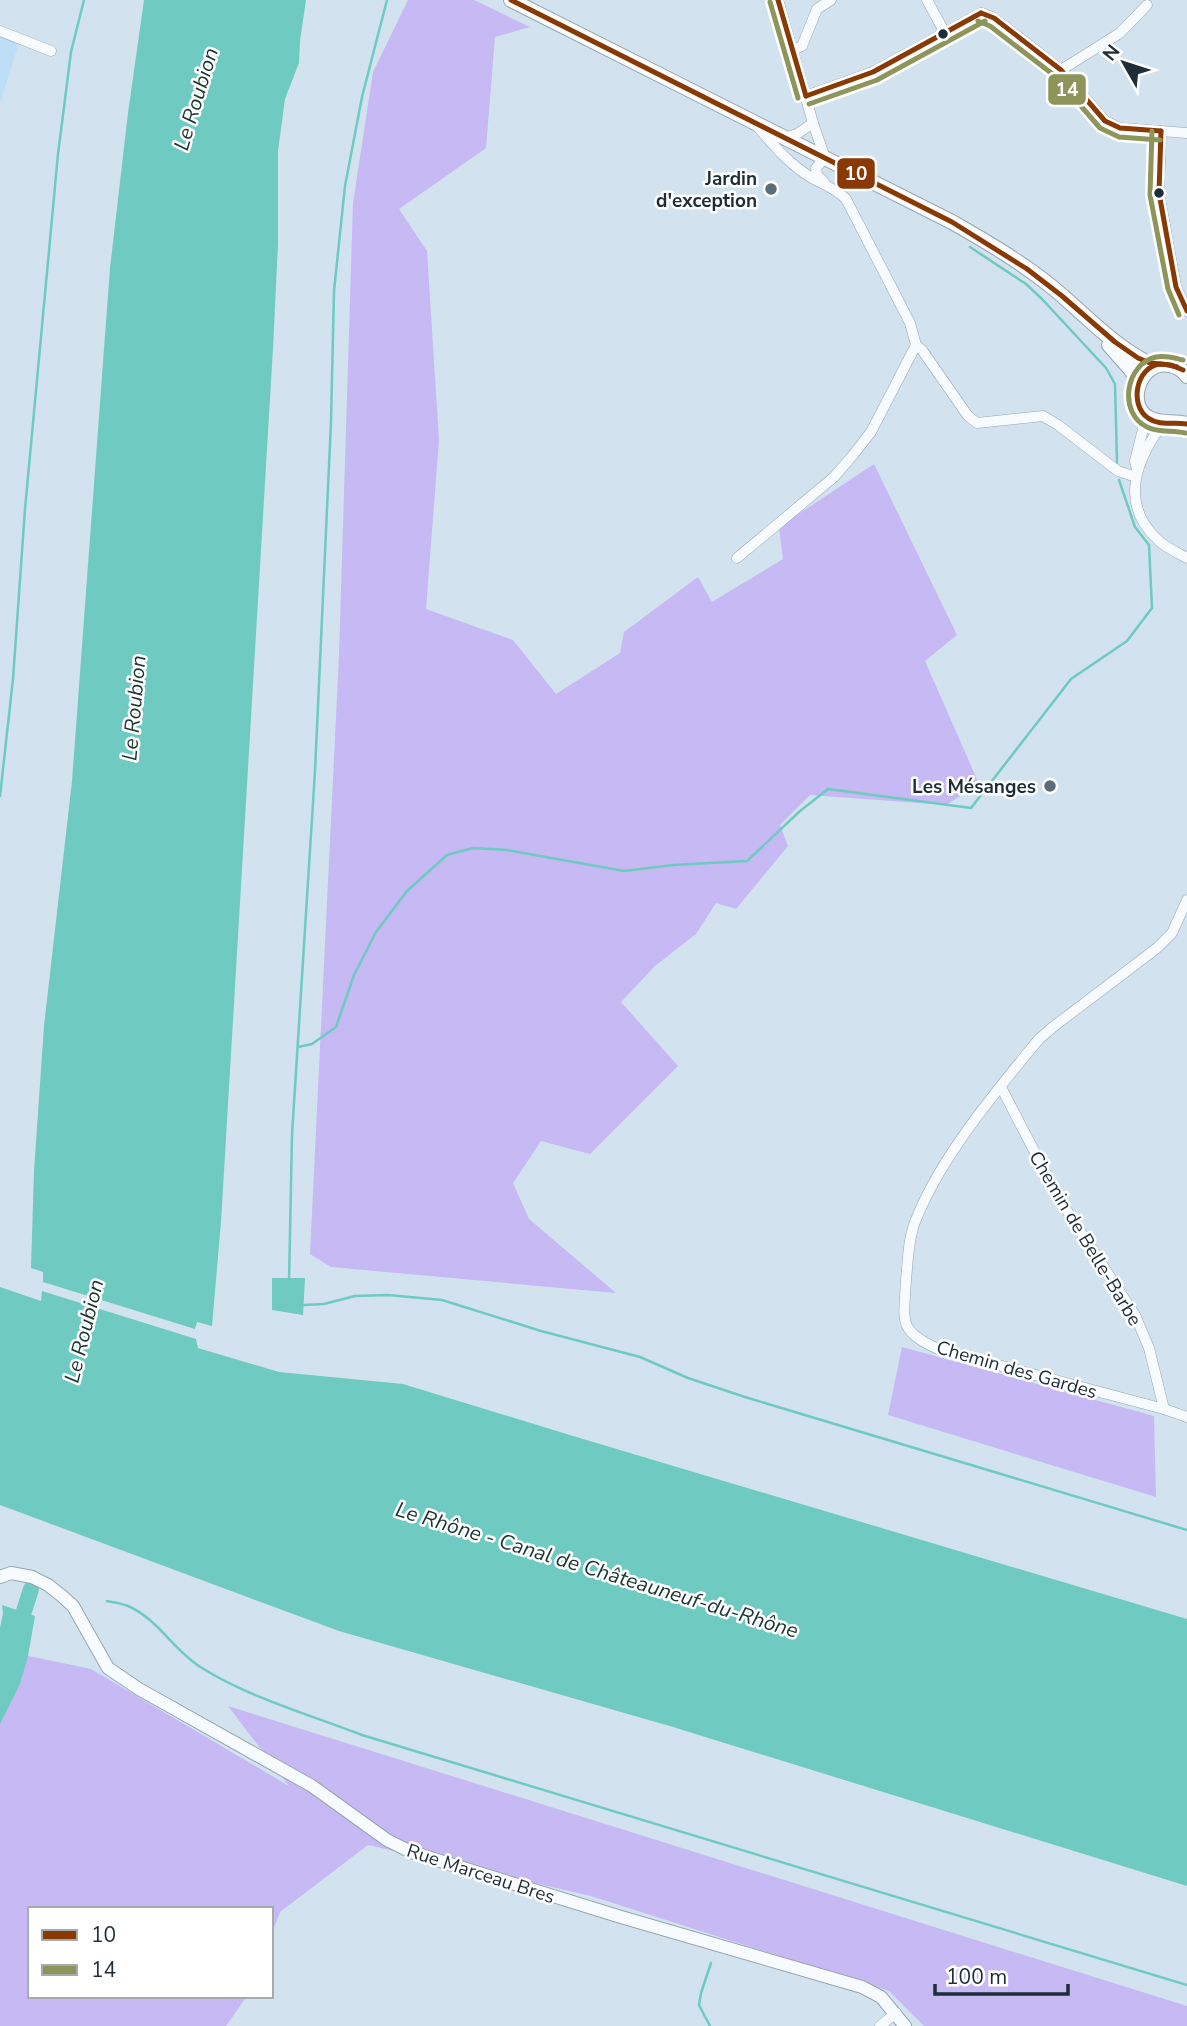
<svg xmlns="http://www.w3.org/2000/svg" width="1187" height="2026" font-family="'Nunito Sans',sans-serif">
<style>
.built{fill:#bddef6}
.forest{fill:#c6b9f4}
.water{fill:#6fcac1}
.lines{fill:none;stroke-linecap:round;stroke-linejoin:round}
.stream{stroke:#6fcac1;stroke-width:2.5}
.river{stroke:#6fcac1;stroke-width:16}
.minor-casing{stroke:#97a5b0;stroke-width:11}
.tertiary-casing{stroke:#97a5b0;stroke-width:14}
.primary-casing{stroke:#97a5b0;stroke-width:16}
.minor{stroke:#f8fbfd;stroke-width:10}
.tertiary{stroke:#f8fbfd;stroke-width:12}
.primary{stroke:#f8fbfd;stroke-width:14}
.bus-1-casing{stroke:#fff;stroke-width:10}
.bus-2-casing{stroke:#fff;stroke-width:10}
.bus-1{stroke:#883904;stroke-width:5}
.bus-2{stroke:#8d955b;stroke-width:5}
.bus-dot{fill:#1e2d38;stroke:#fff;stroke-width:2.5}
.poi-dot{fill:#5d6d78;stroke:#fff;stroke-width:2.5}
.labels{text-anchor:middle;stroke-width:5;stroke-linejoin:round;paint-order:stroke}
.poi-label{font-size:19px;font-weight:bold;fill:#1e2d38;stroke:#fff;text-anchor:end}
.street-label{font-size:19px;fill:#1e2d38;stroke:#fff}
.water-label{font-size:21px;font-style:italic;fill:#1b3631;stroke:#fff}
.line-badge{stroke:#fff;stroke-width:2.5}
.badge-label{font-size:19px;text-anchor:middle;font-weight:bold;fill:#fff}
</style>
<rect width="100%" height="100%" fill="#d2e3ef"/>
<path class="built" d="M0 32 15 38 18 46 0 103Z"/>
<g class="forest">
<path d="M408 0H474L530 27 495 37 486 148 399 209 427 251 439 440 426 609 513 640 556 694 620 653 624 632 698 577 712 602 783 559 779 527 874 464 957 635 925 661 979 784 946 805 810 795 780 825 788 846 736 909 716 903 696 934 655 966 621 1002 678 1066 590 1154 541 1141 513 1183 529 1219 616 1293 331 1267 310 1254 339 655 353 203 373 72Z"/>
<path d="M902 1347 1154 1416 1156 1497 888 1415Z"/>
<path d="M0 1650 91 1669 289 1786 228 1706 1187 2006V2026H924L889 1991 591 1896 368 1845 280 1912 271 1936V1909H30V1996H247L226 2026H0Z"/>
</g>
<g class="water">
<path d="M144 0H306L300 41 299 63 285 99 278 151V244L273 348 221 1222 212 1326 197 1322 195 1329 43 1282V1272L31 1268 34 1171 44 1026 72 781 110 268 128 113Z"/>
<path d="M272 1278H305L303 1315 272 1310Z"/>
<path d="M0 1287 41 1301 42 1291 196 1339 198 1348 279 1372 403 1384 573 1436 1187 1619V1886L673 1727 339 1631 0 1505Z"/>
<path d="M2 1605 35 1616 28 1656 20 1684 0 1724V1628L3 1613Z"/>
</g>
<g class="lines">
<g class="stream">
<path d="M970 247 1026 284 1042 299 1106 368 1115 384 1117 463"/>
<path d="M0 796 13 679 25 509 58 154 71 52 84 0"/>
<path d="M298 1047 312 1044 336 1027 354 975 376 932 407 891 447 855 473 848 507 850 624 871 673 865 747 861 800 811 828 789 971 808 1071 679 1127 641 1152 608 1149 545 1135 527 1119 480"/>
<path d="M289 1282 292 1135 315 771 331 422 334 291 345 186 362 97 387 0"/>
<path d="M303 1305 324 1304 355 1296 388 1295 442 1300 541 1331 640 1357 688 1378 745 1397 1187 1530"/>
<path d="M107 1601C113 1602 121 1603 128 1606 158 1619 174 1651 202 1668 248 1697 310 1715 362 1735L1187 1985"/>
<path d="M710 2026 699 2005 701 1993 711 1963"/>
</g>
<path class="river" d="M18 1630 31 1589"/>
<g class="minor-casing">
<g id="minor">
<path d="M778 0 813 123 825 158 816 168 817 175 824 182"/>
<path d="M927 0 945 33"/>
<path d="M0 31 51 51"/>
<path d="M793 50 802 46 817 9 831 0"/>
<path d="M1061 70 1120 33 1147 5"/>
<path d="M806 96 873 72 981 13 994 18 1061 70 1105 121 1120 128 1187 133"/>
<path d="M758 127C774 146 790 165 812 178 824 185 835 188 846 199L910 323 916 345 922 350 968 416 977 423 1043 416 1058 425 1118 471 1136 477"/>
<path d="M1161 131 1159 193 1176 287 1187 311"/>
<path d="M784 138 797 134 813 123"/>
<path d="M1163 423C1136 460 1118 504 1159 541 1167 548 1178 553 1187 558"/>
<path d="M1137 470 1135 461 1146 417"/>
<path d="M737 558 834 477 853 455 871 432 916 345"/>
<path d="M1001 1087 1058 1197 1135 1315 1149 1348 1164 1409 1187 1417"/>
<path d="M1164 1409 938 1349C897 1330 904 1322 906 1280 908 1261 908 1240 915 1222 939 1159 996 1091 1039 1039L1053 1027 1157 948 1172 933 1187 900"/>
<path d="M880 2026 896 2013"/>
</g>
</g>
<g class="tertiary-casing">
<path id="tertiary" d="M0 1577 11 1573 32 1577 48 1585 62 1596 73 1606 108 1668 139 1689 312 1786 387 1840 411 1852 621 1917 862 1987 881 1997 905 2026"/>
</g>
<g class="primary-casing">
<g id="primary">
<path d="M511 0 952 222C987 242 1021 262 1052 287 1085 314 1113 347 1154 366"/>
<path d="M1109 345 1131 370 1139 382"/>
<path d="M1187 376C1182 369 1177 366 1169 365 1139 360 1125 406 1149 418 1162 425 1174 420 1187 424"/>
</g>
</g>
<use href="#minor" class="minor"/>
<use href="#tertiary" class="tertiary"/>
<use href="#primary" class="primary"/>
<g class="bus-1-casing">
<g id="bus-1">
<path d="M511 0 952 222 1027 269 1062 296 1115 342 1138 358 1150 363 1171 365 1183 370"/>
<path d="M778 0 806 96"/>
<path d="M981 13 994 18 1061 70 1105 121 1120 128 1161 131"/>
<path d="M806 96 873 72 981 13"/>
<path d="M1161 131 1159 193 1176 287 1187 311"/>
<path d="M1177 367C1172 366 1166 364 1160 364 1136 367 1129 405 1148 418 1159 426 1175 422 1187 424"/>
</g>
</g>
<g class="bus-2-casing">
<g id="bus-2">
<path d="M770 2 798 98"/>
<path d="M978 21 990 26 1055 76 1100 128 1119 137 1160 140"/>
<path d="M809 104 877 80 985 21"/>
<path d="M1152 131 1150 195 1168 289 1179 315"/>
<path d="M1183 360C1174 358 1166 355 1156 357 1125 364 1118 413 1147 427 1158 433 1173 430 1185 433"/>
</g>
</g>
<use href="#bus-1" class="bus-1"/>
<use href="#bus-2" class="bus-2"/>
</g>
<g class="bus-dot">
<circle cx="943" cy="34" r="6"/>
<circle cx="1159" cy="193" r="6"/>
</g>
<g class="poi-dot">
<circle cx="771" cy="189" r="7"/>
<circle cx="1050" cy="786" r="7"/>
</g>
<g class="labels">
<g class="poi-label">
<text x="757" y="185">Jardin<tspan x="757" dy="22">d'exception</tspan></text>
<text x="1036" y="793">Les Mésanges</text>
</g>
<g class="street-label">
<text transform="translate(1086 1238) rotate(59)" y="7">Chemin de Belle-Barbe</text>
<text transform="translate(1017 1369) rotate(16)" y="7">Chemin des Gardes</text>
<text transform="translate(481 1873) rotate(18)" y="7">Rue Marceau Bres</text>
</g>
<g class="water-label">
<text transform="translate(196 99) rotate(-73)" y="7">Le Roubion</text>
<text transform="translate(134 708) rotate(-85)" y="7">Le Roubion</text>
<text transform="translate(84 1331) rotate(-76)" y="7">Le Roubion</text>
<text transform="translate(597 1570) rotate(17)" y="7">Le Rhône - Canal de Châteauneuf-du-Rhône</text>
</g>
</g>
<g class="line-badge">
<rect x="1047" y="73" width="40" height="33" rx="7" fill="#8d955b"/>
<rect x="836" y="157" width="40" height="33" rx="7" fill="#883904"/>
</g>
<g class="badge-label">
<text x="1067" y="96">14</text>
<text x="856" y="180">10</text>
</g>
<rect x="28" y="1907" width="245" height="91" fill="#ffffff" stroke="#a5abaf" stroke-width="2"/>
<rect x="42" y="1930" width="35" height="10" fill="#883904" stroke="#a5abaf" stroke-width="2"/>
<text x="91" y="1942" font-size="21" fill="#1e2d38">10</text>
<rect x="42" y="1965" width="35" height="10" fill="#8d955b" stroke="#a5abaf" stroke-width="2"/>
<text x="91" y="1977" font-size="21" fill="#1e2d38">14</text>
<g transform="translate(1124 63) rotate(309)" stroke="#ffffff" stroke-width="5" paint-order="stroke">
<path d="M0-5L12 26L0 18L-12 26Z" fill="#1e2d38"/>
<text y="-10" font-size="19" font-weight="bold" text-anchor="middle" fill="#1e2d38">N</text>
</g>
<path d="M935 1984v10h133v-10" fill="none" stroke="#1e2d38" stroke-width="3.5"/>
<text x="946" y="1984" font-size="21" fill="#1e2d38" stroke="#ffffff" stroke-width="5" paint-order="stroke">100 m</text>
</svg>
